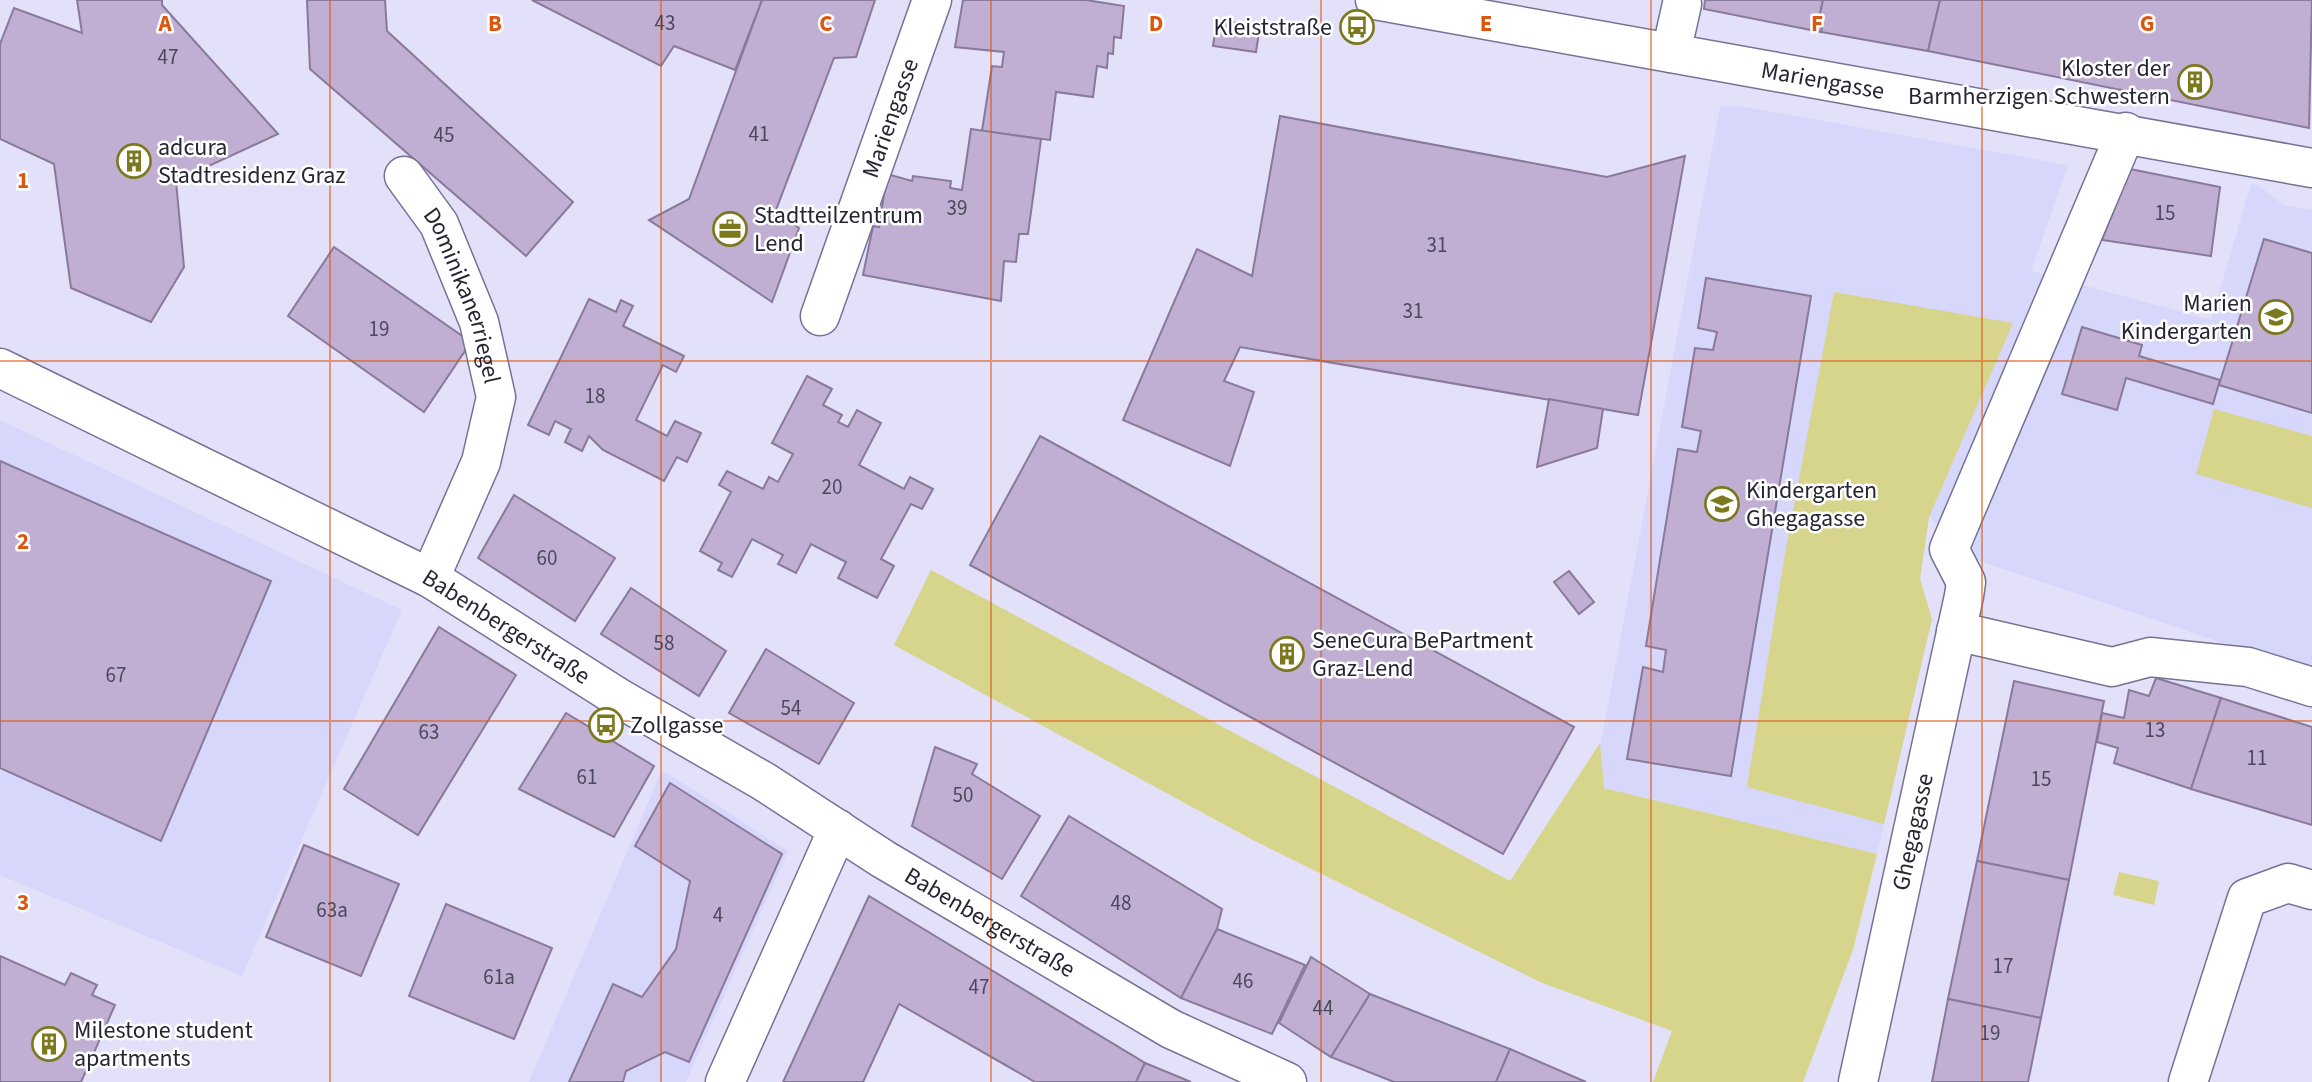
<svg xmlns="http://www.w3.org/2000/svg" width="2312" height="1082" font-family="'Source Sans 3',sans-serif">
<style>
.built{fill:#d7d6fb}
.green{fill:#d7d58c}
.building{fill:#c0afd3;stroke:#89799a;stroke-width:2}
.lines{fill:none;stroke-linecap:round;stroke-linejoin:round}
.minor-casing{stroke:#747295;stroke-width:41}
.minor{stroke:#fff;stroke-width:38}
.grid{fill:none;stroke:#de560e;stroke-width:2;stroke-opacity:0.55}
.labels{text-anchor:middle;stroke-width:5;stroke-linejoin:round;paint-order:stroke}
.number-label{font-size:21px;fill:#4c485b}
.poi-label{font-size:24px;fill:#262533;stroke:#fff;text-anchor:start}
.street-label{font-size:24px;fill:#262533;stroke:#fff}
.grid-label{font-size:23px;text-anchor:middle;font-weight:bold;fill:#de560e;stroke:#fff;stroke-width:5;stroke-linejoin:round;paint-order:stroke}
</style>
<rect width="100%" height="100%" fill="#e2e1f9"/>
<g class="built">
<path d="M1740 106 2068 165 2031 271 2211 320 2251 184 2258 185 2283 205 2312 210V673L1974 559 1929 517 1920 579 1932 619 1877 854 1593 785 1720 107Z"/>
<path d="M0 420 402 610 242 976 0 875Z"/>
<path d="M662 770 788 851 686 1082H529Z"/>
</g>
<g class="green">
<path d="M1834 292 2013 323 1929 517 1920 579 1932 619 1884 824 1747 787 1784 559Z"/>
<path d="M2214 409 2312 436V508L2196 474Z"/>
<path d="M931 570 1510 881 1600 743 1604 788 1877 854 1853 950 1803 1082H1653L1672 1031 1540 982 1251 839 894 645Z"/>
<path d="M2119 872 2159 881 2154 905 2113 895Z"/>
</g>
<g class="building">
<path d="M77 0H162V5L278 134 176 181 184 267 151 322 71 288 54 164 0 139V44L14 8 82 33Z"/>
<path d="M307 0H385L387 31 573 202 526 256 310 69Z"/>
<path d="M532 0H762L735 70 674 46 661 66Z"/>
<path d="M762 0H875L856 57 834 58 776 210 799 228 772 302 649 220 689 199Z"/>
<path d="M963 0H1086L1124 6 1121 38 1114 37 1113 54 1108 53 1107 68 1097 66 1093 97 1056 92 1050 140 982 131 992 66 1002 67 1004 52 955 47Z"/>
<path d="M1705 0H1823L1818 23 1823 24 1821 32 1704 9Z"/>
<path d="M1823 0H1940L1928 51 1821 32 1823 24 1818 23Z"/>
<path d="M1940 0H2312L2309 128 1928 51Z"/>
<path d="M1217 20 1260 26 1256 52 1213 46Z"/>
<path d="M1280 116 1607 177 1685 156 1638 415 1240 347 1224 381 1254 392 1230 466 1123 420 1197 249 1252 276Z"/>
<path d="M971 129 1041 139 1028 234H1019L1016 262 1004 261 1001 301 863 275 873 226 879 227 887 174 912 181 913 176 951 181 950 188 962 190Z"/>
<path d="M2130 169 2220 187 2211 256 2102 240Z"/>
<path d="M2264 239 2312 253V413L2219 385Z"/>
<path d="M334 247 471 342 424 412 288 316Z"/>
<path d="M1706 278 1811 296 1731 776 1627 759 1643 667 1663 672 1666 650 1646 646 1678 449 1697 452 1701 431 1682 427 1695 348 1713 350 1717 332 1698 328Z"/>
<path d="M589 299 616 312 621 300 633 306 623 326 684 356 676 372 663 365 636 420 667 436 675 421 701 433 687 462 677 457 664 481 603 450 589 436 582 451 565 442 571 429 555 421 549 435 528 425Z"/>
<path d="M2082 327 2142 345 2139 356 2220 380 2213 404 2126 378 2117 410 2062 394Z"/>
<path d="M807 376 832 389 823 405 842 415 838 422 848 427 857 410 881 423 859 465 904 489 910 477 933 489 922 509 911 504 881 559 894 566 877 598 838 578 846 562 811 544 796 573 778 564 783 555 752 539 732 577 718 570 722 563 700 551 731 492 719 485 727 471 763 489 769 477 778 482 793 454 772 443Z"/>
<path d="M1549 399 1603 409 1597 448 1537 467Z"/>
<path d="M1040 436 1574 727 1503 854 970 565Z"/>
<path d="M0 461 271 581 161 841 0 768Z"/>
<path d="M514 495 615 558 575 621 478 558Z"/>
<path d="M1569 571 1594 602 1579 614 1554 582Z"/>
<path d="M631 588 726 651 699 696 601 634Z"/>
<path d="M439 627 516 675 418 835 344 789Z"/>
<path d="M766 649 854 703 819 764 729 713Z"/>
<path d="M2156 678 2221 698 2191 789 2114 763 2118 748 2097 742 2102 713 2124 718 2129 690 2149 696Z"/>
<path d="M2014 681 2104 701 2069 880 1977 861Z"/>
<path d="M2221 698 2312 727V825L2191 789Z"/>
<path d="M566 713 654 766 614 837 519 789Z"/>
<path d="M935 747 977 764 972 774 1040 816 1002 879 912 826Z"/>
<path d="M670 783 782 854 689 1062 665 1052 626 1071 623 1082H569L613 984 642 997 676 949 690 881 635 846Z"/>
<path d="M1069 816 1222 909 1217 929 1181 998 1021 896Z"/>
<path d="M304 845 399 884 361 976 266 937Z"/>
<path d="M1977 861 2069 880 2041 1018 1948 999Z"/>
<path d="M869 896 1145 1063 1136 1082H1035L899 1004 863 1082H783Z"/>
<path d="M446 904 552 948 514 1039 409 996Z"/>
<path d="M1217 929 1305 965 1272 1034 1181 998Z"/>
<path d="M0 956 65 985 71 973 97 985 92 995 115 1005 81 1082H0Z"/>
<path d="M1311 957 1370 994 1331 1057 1279 1023Z"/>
<path d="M1370 994 1510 1049 1496 1082H1394L1331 1057Z"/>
<path d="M1948 999 2041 1018 2028 1082H1932Z"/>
<path d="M1510 1049 1586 1082H1496Z"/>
<path d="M1145 1063 1191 1082H1136Z"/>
</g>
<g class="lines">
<g class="minor-casing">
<g id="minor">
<path id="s1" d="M1375 0 2312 168"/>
<path d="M1671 53 1682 4"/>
<path id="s2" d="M404 176 439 224 479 322 496 397 481 462 430 578"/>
<path id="s3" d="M820 316 932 0"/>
<path id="s4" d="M0 368 430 578 619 698 763 781 883 859 1171 1029 1287 1082"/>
<path d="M1956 631 2112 667 2150 657 2248 667 2312 687"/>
<path d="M725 1082 838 829"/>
<path id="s5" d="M1858 1082 1964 596 1966 582 1949 549 2126 132"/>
<path d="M2188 1082 2247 898 2288 883 2312 890"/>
</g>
</g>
<use href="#minor" class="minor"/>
</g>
<path class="grid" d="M330 0V1082M661 0V1082M991 0V1082M1321 0V1082M1651 0V1082M1982 0V1082M0 361H2312M0 721H2312"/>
<defs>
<g id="bus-ring" transform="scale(1.75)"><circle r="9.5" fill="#fff" stroke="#7c781e" stroke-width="1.5"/><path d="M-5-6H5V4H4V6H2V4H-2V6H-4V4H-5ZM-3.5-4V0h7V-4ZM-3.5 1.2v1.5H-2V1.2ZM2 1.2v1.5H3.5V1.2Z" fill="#7c781e"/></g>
<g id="building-ring" transform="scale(1.75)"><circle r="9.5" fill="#fff" stroke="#7c781e" stroke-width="1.5"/><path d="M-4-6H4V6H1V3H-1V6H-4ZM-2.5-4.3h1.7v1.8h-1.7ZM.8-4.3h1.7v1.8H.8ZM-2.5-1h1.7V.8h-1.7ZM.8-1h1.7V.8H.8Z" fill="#7c781e"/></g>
<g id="office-ring" transform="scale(1.75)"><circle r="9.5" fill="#fff" stroke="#7c781e" stroke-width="1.5"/><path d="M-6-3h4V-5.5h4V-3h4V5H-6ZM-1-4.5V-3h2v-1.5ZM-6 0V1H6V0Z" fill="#7c781e"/></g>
<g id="school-ring" transform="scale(1.75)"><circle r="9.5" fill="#fff" stroke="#7c781e" stroke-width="1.5"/><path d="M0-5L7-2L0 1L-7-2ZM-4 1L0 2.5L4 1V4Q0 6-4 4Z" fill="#7c781e"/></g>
</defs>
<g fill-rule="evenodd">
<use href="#bus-ring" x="1357" y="27"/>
<use href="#building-ring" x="2195" y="82"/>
<use href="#building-ring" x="134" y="161"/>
<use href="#office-ring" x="730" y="229"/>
<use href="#school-ring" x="2276" y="317"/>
<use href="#school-ring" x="1722" y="504"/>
<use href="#building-ring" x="1287" y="654"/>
<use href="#bus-ring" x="606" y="725"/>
<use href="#building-ring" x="49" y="1044"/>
</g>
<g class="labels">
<g class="number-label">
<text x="665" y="30">43</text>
<text x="168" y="64">47</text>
<text x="759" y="141">41</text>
<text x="444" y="142">45</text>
<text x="957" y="215">39</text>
<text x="2165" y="220">15</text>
<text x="1437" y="252">31</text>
<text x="1413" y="318">31</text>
<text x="379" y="336">19</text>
<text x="595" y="403">18</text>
<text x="832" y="494">20</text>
<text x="547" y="565">60</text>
<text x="664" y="650">58</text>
<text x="116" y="682">67</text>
<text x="791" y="715">54</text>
<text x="2155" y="737">13</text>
<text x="429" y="739">63</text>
<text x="2257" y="765">11</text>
<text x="587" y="784">61</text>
<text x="2041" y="786">15</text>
<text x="963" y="802">50</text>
<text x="1121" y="910">48</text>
<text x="332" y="917">63a</text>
<text x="718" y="922">4</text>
<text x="2003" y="973">17</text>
<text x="499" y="984">61a</text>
<text x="1243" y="988">46</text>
<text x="979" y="994">47</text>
<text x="1323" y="1015">44</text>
<text x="1990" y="1040">19</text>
</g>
<g class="poi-label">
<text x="1332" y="35" text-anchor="end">Kleiststraße</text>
<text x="2170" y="76" text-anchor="end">Kloster der<tspan x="2170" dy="28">Barmherzigen Schwestern</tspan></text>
<text x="158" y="155">adcura<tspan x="158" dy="28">Stadtresidenz Graz</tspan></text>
<text x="754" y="223">Stadtteilzentrum<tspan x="754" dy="28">Lend</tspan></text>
<text x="2252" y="311" text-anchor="end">Marien<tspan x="2252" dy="28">Kindergarten</tspan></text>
<text x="1746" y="498">Kindergarten<tspan x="1746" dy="28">Ghegagasse</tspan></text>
<text x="1312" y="648">SeneCura BePartment<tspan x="1312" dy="28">Graz-Lend</tspan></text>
<text x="630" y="733">Zollgasse</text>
<text x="74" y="1038">Milestone student<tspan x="74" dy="28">apartments</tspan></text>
</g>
<g class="street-label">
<text dy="8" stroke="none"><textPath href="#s1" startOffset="455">Mariengasse</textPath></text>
<text dy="8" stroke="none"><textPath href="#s3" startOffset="210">Mariengasse</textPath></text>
<text dy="8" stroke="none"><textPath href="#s2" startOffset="135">Dominikanerriegel</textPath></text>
<text dy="8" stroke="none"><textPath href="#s4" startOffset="569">Babenbergerstraße</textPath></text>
<text dy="8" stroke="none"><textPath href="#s5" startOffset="256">Ghegagasse</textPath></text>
<text dy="8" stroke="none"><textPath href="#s4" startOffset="1136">Babenbergerstraße</textPath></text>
</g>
</g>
<g class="grid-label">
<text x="165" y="31">A</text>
<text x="495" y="31">B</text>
<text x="826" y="31">C</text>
<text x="1156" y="31">D</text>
<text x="1486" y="31">E</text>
<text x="1817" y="31">F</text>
<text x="2147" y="31">G</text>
<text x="23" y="188">1</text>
<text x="23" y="549">2</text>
<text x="23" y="910">3</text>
</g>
</svg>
